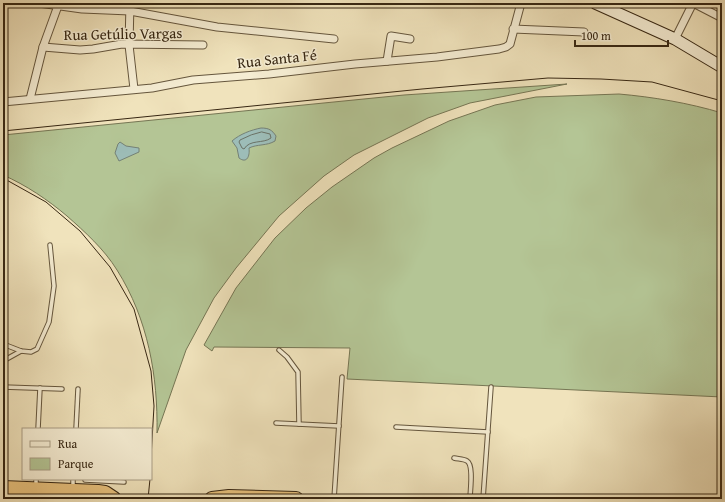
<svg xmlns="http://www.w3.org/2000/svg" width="725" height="502" font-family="'Gentium Book Plus',serif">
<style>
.green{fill:#b4c595;stroke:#767654}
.water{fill:#9dbdb8;stroke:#748176}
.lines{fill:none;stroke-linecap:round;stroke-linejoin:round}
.shore{stroke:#6a7266;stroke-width:1}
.lane-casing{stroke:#65563d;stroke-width:5.5}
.street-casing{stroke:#65563d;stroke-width:9}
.secondary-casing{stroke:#372713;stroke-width:13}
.highway-casing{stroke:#372713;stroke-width:16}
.lane{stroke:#f5edd3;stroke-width:3.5}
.street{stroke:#f5edd3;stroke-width:7}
.secondary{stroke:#f5edd3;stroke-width:11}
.highway{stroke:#e8c27e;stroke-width:14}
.tram{stroke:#372713;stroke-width:1}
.labels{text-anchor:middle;stroke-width:3;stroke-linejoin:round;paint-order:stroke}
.street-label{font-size:15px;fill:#372713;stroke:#f5edd3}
</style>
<rect width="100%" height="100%" fill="#f0e3bc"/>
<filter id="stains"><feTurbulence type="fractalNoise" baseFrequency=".005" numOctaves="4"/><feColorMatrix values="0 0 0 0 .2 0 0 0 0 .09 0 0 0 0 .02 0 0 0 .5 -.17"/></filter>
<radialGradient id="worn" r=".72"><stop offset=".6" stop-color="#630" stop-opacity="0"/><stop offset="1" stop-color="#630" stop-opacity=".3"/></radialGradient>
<g class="green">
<path d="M567 84 470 103 428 118 354 155 324 176 279 216 236 268 214 298 186 350 157 433C158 376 148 319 117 270 104 249 85 232 67 216 48 200 26 185 3 175V135L404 95Z"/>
<path d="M619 94C653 97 689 103 722 113V397L347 379 350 348 214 347 212 351 204 345 236 288 275 238 306 208 332 187 374 158 392 148 449 121 495 105 536 97Z"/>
</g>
<g class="water">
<path d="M261 128C269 128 272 130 276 136L275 141C267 146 257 144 249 148 250 156 247 164 239 158L237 148 232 141C240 134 251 130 261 128Z"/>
<path d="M120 142 126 146 139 148V152L119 161 115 153 118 144Z"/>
</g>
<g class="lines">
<path class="shore" d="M262 132 270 134 271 138C263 144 250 139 244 149L242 148 239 142 240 140 251 135Z"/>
<g class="lane-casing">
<g id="lane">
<path d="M3 344 21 351 31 352 37 349 49 322 54 286 50 245"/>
<path d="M279 350 287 357 298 372 299 424"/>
<path d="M3 361 21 351"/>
<path d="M3 387 62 389"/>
<path d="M276 423 339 426"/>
<path d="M396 427 488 432"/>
<path d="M38 429 40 388"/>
<path d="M76 429 78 389"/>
<path d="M454 458C458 459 464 459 467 461 474 465 470 491 470 499"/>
<path d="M85 480 124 482"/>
<path d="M36 486V479"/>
<path d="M73 488V479"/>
<path d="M334 499 342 377"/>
<path d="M483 499 491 387"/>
</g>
</g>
<g class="street-casing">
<g id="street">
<path d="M39 3 82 9 130 11 217 27 334 39"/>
<path d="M130 3 129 45 134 89"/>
<path d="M693 3 722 18"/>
<path d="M513 29 584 32"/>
<path d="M675 39 693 3"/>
<path d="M43 47 80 50 93 49 122 44 203 45"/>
<path d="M387 61 391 36 410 39"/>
<path d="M30 99 43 47 59 3"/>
<path d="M3 102 152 88 193 80 269 74 355 64 437 57 499 49 506 47 510 44 521 3"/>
</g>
</g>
<g class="secondary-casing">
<path id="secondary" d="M595 3 675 39 722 67"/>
</g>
<g class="highway-casing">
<g id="highway">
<path d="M3 488 98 492 105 493 114 499"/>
<path d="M212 499 229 497 296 499"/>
</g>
</g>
<use href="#lane" class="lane"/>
<use href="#street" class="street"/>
<use href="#secondary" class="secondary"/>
<use href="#highway" class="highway"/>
<g class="tram">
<path d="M3 131 422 89 548 78 601 79 652 82 722 101"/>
<path d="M3 178 46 202 80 231 110 267 134 309 151 371 154 406 151 458"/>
<path d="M148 499 150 479"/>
</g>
</g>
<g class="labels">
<g class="street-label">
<text transform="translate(123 34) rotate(-1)" y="5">Rua Getúlio Vargas</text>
<text transform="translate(277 59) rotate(-6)" y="5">Rua Santa Fé</text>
</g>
</g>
<rect width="725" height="502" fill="none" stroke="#f0e3bc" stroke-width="16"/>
<rect x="4" y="4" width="717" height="494" fill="none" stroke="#372713" stroke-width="2"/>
<rect x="8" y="8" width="709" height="486" fill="none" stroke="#372713"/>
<rect x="22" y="428" width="130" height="52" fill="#f5edd3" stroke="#a99e86"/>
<rect x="30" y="441" width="20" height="6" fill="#f5edd3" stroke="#a99e86"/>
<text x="58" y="448" font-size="12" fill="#372713">Rua</text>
<rect x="30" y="458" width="20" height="12" fill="#b4c595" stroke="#a99e86"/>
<text x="58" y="468" font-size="12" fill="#372713">Parque</text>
<path d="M575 40v6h93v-6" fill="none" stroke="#372713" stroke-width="2"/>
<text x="581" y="40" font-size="12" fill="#372713" stroke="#f5edd3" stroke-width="3" paint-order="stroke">100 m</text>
<rect width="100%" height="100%" filter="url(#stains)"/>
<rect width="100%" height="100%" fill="url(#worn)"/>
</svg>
